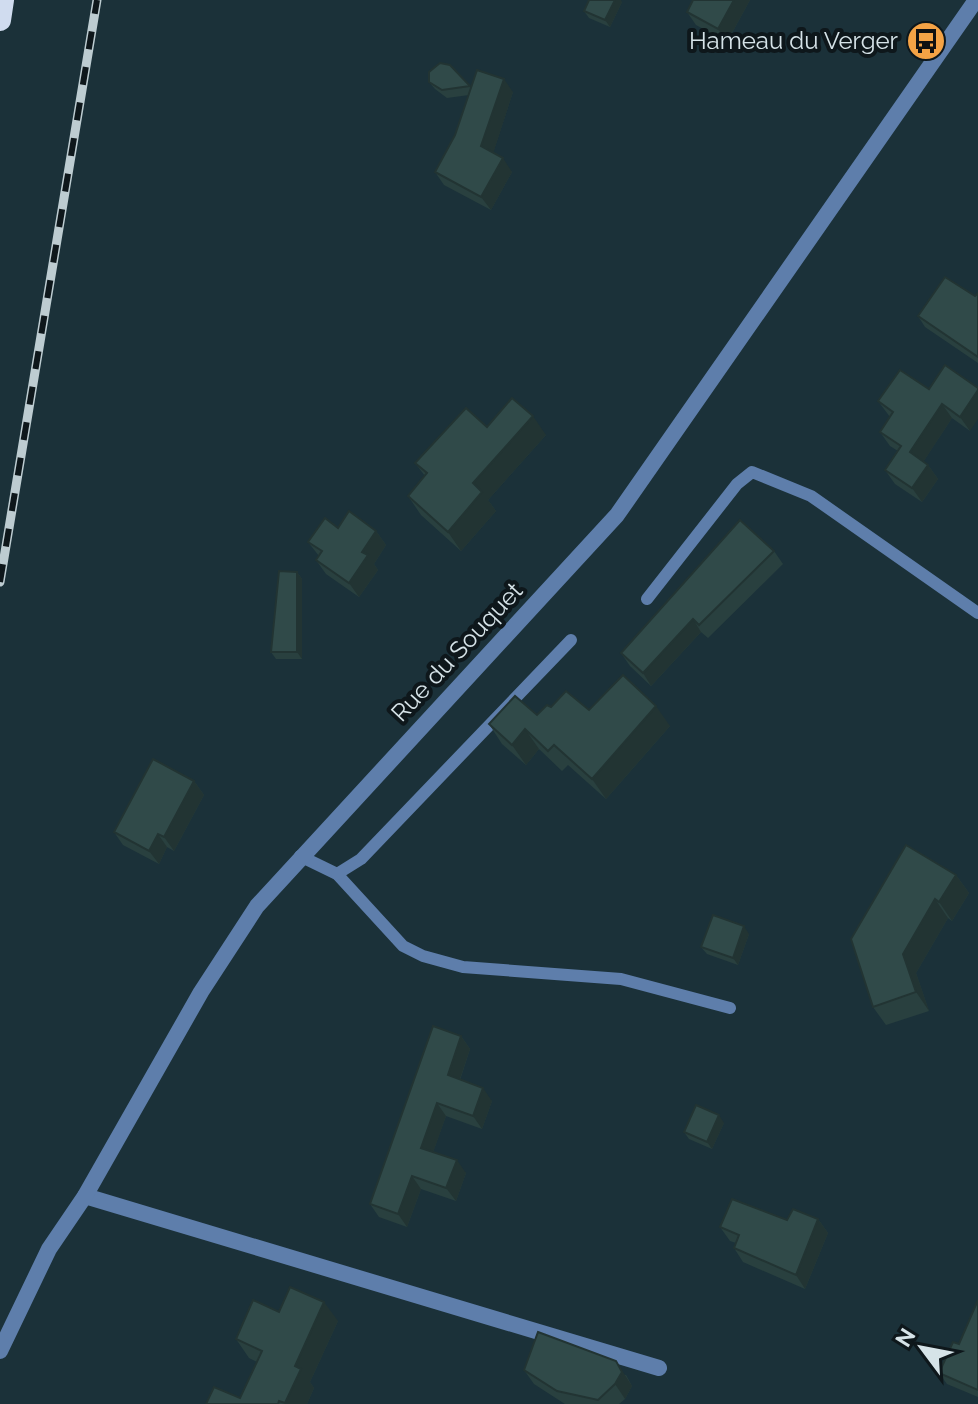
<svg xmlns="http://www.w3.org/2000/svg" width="978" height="1404" font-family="Raleway,sans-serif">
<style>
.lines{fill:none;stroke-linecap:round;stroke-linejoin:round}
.service{stroke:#5e7eab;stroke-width:12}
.minor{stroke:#5e7eab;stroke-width:16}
.tertiary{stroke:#5e7eab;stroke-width:16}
.trunk{stroke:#d0dcef;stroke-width:22}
.rail-casing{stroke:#bdccd1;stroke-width:9}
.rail{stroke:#0e171b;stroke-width:6;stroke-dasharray:18;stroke-linecap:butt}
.wall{fill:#29403f}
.shaded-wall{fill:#223433}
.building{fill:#304a49;stroke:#223433;stroke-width:2}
.labels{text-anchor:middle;stroke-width:8;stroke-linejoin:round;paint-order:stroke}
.poi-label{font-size:24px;fill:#d6e3e8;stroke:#0e171b;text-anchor:end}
.street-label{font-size:24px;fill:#d6e3e8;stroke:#0e171b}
</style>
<rect width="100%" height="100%" fill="#1b3139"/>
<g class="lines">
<g class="service">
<path d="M647 599 737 484 752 472 811 496 978 613"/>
<path d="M300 856 337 874 403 946 423 956 463 967 621 979 730 1008"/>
<path d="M337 874 361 859 571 640"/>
</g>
<path class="minor" d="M85 1196 659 1368"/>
<path class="tertiary" d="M0 1351 49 1249 85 1196 201 992 257 906 617 515 976 0"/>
<path class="trunk" d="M0 20 3 0"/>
<g class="rail-casing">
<path id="rail" d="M0 582 97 0"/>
</g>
<use href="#rail" class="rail"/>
</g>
<g class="wall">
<path d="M693 0H750L727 42 696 25 687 12Z"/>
<path d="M622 2 610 27 589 18 584 11Z"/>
<path d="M450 65 471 88 513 92 493 153 512 172 491 210 444 185 435 172 455 135 469 95 447 98 435 89 429 82Z"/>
<path d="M978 293V363L925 327 918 316 975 296Z"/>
<path d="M945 365 970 431 952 418 923 462 928 465 938 479 922 502 895 484 885 470 898 451 890 446 880 432 890 417 878 401 929 389Z"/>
<path d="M487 427 546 435 488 500 496 511 461 551 421 515 408 496 425 476 415 463Z"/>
<path d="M338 528 376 531 386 545 374 564 378 570 359 597 326 574 316 560 319 556 308 542Z"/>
<path d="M774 551 783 564 708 638 701 632 651 686 630 666 621 653Z"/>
<path d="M297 572 302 579V659H276L271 652Z"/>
<path d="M551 707 589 710 670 726 606 799 568 765 562 771 539 749 526 765 502 744 489 724 537 715Z"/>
<path d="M194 781 204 795 174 851 167 847 159 864 123 845 114 832Z"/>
<path d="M956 875 969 893 952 921 948 918 916 973 929 1011 886 1025 873 1007 851 939Z"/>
<path d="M749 934 738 965 707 954 701 947Z"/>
<path d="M461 1036 470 1049 460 1080 492 1101 482 1129 446 1116 433 1152 466 1173 456 1201 421 1189 407 1227 379 1217 370 1204Z"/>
<path d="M724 1123 712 1149 689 1139 684 1132Z"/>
<path d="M818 1219 828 1233 805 1289 743 1262 734 1248 736 1243 730 1241 720 1227 787 1220Z"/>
<path d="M978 1300V1397L947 1384 939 1373 959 1344Z"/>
<path d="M279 1312 338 1321 310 1382 314 1388 307 1404H206L240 1398 257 1362 249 1358 236 1339Z"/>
<path d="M524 1370 626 1375 632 1386 625 1399 619 1404H565L534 1384Z"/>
</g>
<g class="shaded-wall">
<path d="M615 0H621L622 2 610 27 605 20Z"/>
<path d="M734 0H750L727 42 718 29Z"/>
<path d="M504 79 513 92 491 160 481 146Z"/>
<path d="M503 158 512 172 491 210 481 197Z"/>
<path d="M978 390V419L970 431 960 417Z"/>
<path d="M942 404 952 418 920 467 910 452Z"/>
<path d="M533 416 546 435 488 500 496 511 461 551 448 532 473 483Z"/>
<path d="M928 465 938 479 922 502 912 488Z"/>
<path d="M376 531 386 545 374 564 378 570 359 597 349 583 362 552Z"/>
<path d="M297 572 302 579V659L297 652Z"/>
<path d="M693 619 701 632 651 686 643 673Z"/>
<path d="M656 706 670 726 606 799 592 779Z"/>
<path d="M525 729 539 749 526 765 512 745Z"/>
<path d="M194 781 204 795 174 851 164 837Z"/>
<path d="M158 834 167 847 159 864 149 851Z"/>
<path d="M956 875 969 893 952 921 939 902Z"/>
<path d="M935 899 948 918 916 973 929 1011 916 992 903 954Z"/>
<path d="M744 926 749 934 738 965 733 958Z"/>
<path d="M461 1036 470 1049 457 1088 448 1075Z"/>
<path d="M483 1088 492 1101 482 1129 473 1116Z"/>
<path d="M437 1103 446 1116 430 1161 421 1148Z"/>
<path d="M719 1115 724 1123 712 1149 707 1142Z"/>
<path d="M457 1160 466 1173 456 1201 446 1188Z"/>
<path d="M412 1176 421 1189 407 1227 398 1214Z"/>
<path d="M818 1219 828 1233 805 1289 796 1275Z"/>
<path d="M324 1302 338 1321 310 1382 314 1388 307 1404H285L295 1366Z"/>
<path d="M616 1361 632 1386 625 1399 615 1384Z"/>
</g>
<g class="building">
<path d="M589 0H615L605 20 584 11Z"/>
<path d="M693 0H734L718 29 687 12Z"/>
<path d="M440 63 450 65 470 86 442 90 429 82V72Z"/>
<path d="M477 70 504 79 481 146 503 158 481 197 435 172 455 135Z"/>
<path d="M945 277 975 296 978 293V357L918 316Z"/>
<path d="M945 365 978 388V390L960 417 942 404 910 452 928 465 912 488 885 470 901 446 880 432 893 412 878 401 900 370 929 389Z"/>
<path d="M512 398 533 416 473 483 482 492 448 532 408 496 427 473 415 463 466 408 487 427Z"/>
<path d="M349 511 376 531 362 552 368 555 349 583 316 560 322 551 308 542 325 518 338 528Z"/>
<path d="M740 520 774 551 699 625 693 619 643 673 621 653Z"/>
<path d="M279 571 297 572V652H271Z"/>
<path d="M623 675 656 706 592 779 554 745 548 751 525 729 512 745 489 724 515 696 537 715 547 705 551 707 566 691 589 710Z"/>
<path d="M153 759 194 781 164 837 158 834 149 851 114 832Z"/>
<path d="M906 845 956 875 939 902 935 899 903 954 916 992 873 1007 851 939Z"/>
<path d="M713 915 744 926 733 958 701 947Z"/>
<path d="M433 1026 461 1036 448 1075 483 1088 473 1116 437 1103 421 1148 457 1160 446 1188 412 1176 398 1214 370 1204Z"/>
<path d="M696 1105 719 1115 707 1142 684 1132Z"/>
<path d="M732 1199 787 1220 793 1209 818 1219 796 1275 734 1248 739 1235 720 1227Z"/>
<path d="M290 1287 324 1302 295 1366 301 1369 285 1403 279 1401 278 1404H206L214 1387 240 1398 262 1351 236 1339 253 1300 279 1312Z"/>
<path d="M978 1300V1390L939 1373 953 1342 959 1344Z"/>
<path d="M538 1332 616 1361 622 1372 615 1384 598 1400 557 1391 524 1370Z"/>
</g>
<defs>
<g id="bus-disc" transform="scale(2)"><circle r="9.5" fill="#f5a345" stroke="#0e171b"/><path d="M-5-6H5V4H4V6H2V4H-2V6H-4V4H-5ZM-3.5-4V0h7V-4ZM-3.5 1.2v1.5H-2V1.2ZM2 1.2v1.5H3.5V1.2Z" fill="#111"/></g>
</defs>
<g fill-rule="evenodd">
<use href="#bus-disc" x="926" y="41"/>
</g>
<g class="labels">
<g class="poi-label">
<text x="898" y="49">Hameau du Verger</text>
</g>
<g class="street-label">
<text transform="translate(457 652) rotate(-47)" y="8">Rue du Souquet</text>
</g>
</g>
<g transform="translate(922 1348) rotate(302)" stroke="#0e171b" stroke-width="6" paint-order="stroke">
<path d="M0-6L14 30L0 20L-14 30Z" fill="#d6e3e8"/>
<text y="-12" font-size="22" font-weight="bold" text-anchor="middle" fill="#d6e3e8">N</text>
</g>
</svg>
